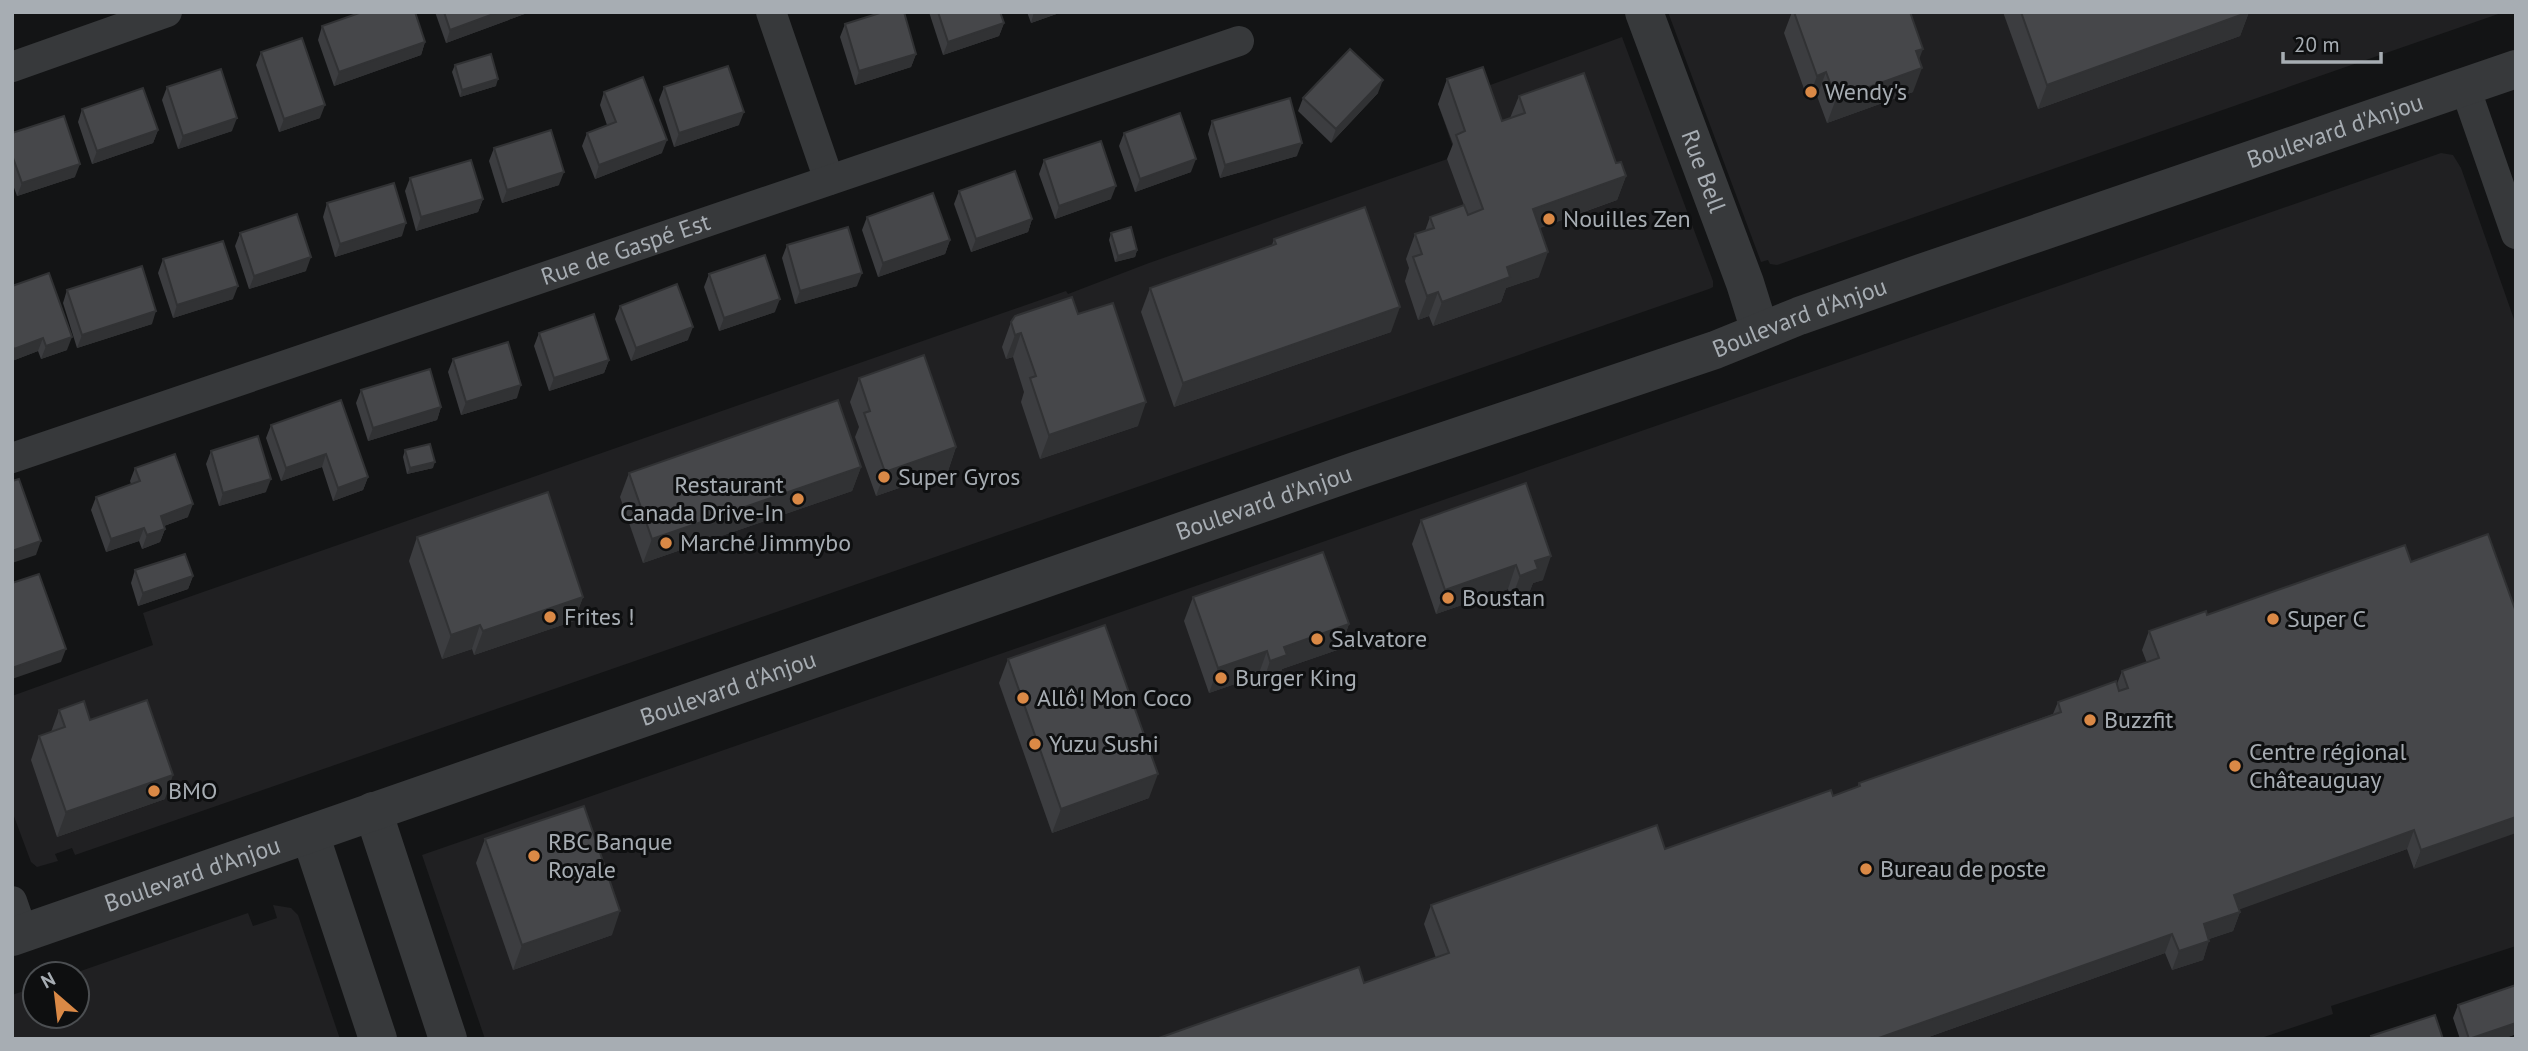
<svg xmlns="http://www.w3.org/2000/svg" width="2528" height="1051" font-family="'PT Sans',sans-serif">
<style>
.built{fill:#202022}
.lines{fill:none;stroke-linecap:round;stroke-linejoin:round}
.minor{stroke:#37393b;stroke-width:30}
.tertiary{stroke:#37393b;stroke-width:38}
.wall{fill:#3c3d40}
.shaded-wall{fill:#313234}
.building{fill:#46474a;stroke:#313234;stroke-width:2}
.poi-dot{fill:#da8946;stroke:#0e0f10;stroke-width:2.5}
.labels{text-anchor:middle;stroke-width:6;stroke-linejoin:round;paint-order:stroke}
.poi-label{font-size:24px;fill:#a7adb3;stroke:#0e0f10;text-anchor:start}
.street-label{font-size:24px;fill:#a7adb3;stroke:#0e0f10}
</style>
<rect width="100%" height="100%" fill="#131415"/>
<g class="built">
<path d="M1668 12H2504L1777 265 1770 264 1768 260 1761 262Z"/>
<path d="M1622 37 1713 281V287L1709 289 75 855 72 848 55 854 58 861 37 867 31 862 12 811V696L153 645 143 613 1066 291 1068 294 1149 263 1456 156 1438 104Z"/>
<path d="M2441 153 2453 155 2461 168 2516 325V946L2331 1006 2333 1014 2258 1039H485L422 855Z"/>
<path d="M273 905 291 908 298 915 340 1039H12V995L35 987V1016H77V974H72L248 913 253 926 277 918Z"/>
</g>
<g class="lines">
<g class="minor">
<path d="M771 12 829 180"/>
<path d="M12 67 167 12"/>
<path d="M2465 87 2516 234"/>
<path id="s1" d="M12 458 1239 41"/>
<path d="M12 901 23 933"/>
</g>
<g class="tertiary">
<path id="s2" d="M1644 12 1745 283 1760 331"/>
<path d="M373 811 448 1039"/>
<path d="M310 834 378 1039"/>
<path id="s3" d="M12 937 1358 470 1715 350 1799 316 1921 273 2516 69"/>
</g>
</g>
<g class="wall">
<path d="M435 12H530L446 43Z"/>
<path d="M929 12H1000L1004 23 999 36 943 55Z"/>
<path d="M1027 12H1062L1031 23Z"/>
<path d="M1792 12H1910L1913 92 1827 123 1817 96 1808 100 1784 33Z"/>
<path d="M2003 12H2249L2240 36 2038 109Z"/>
<path d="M845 24 916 54 911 67 855 85 840 37Z"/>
<path d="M322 26 425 42 421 55 334 86 318 40Z"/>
<path d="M261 52 320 118 279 132 256 65Z"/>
<path d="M455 65 496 86 460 97 452 72Z"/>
<path d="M1447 79 1502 121 1510 118 1519 96 1616 163 1626 176 1617 200 1540 228 1539 277 1506 288 1501 302 1433 326 1429 316 1418 320 1405 281 1409 268 1406 259 1415 234 1425 231 1430 217 1464 205 1447 159 1453 144 1438 104Z"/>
<path d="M167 87 232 131 178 149 162 100Z"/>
<path d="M664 87 739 125 674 147 659 100Z"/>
<path d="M604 92 662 153 595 179 582 146 587 133 607 125 600 105Z"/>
<path d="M1378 93 1331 143 1298 111 1303 98Z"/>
<path d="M82 109 158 130 153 143 92 164 78 122Z"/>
<path d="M1212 121 1297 156 1220 178 1208 134Z"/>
<path d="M12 133 75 177 17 196 12 182Z"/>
<path d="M1124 133 1191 172 1135 192 1119 146Z"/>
<path d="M494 148 559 185 502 203 489 161Z"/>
<path d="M1044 160 1111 199 1055 219 1039 174Z"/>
<path d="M410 178 483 199 478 212 416 231 405 191Z"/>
<path d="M959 191 1032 219 1028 232 971 252 954 204Z"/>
<path d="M327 203 402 236 335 257 323 217Z"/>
<path d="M867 217 950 240 945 254 878 277 862 230Z"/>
<path d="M240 233 306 271 249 289 235 246Z"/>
<path d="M1111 233 1137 250 1135 257 1115 262 1109 240Z"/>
<path d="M1274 239 1391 332 1174 407 1141 312 1150 288 1272 245Z"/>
<path d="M787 245 857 286 795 304 782 258Z"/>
<path d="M163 259 233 299 173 318 158 273Z"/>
<path d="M709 274 775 312 719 331 704 287Z"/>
<path d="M12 286 67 350 41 359 38 351 12 361Z"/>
<path d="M67 290 152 324 77 348 63 303Z"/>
<path d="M620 306 688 340 631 361 615 319Z"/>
<path d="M1078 314 1138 426 1040 459 1021 402 1024 392 1013 357 1006 359 1002 347 1011 322Z"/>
<path d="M539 333 609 360 604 373 549 391 534 346Z"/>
<path d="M453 359 517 398 461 415 448 372Z"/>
<path d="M859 378 956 447 948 471 876 496 855 437 859 427 850 402Z"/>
<path d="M361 390 441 407 437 420 368 441 356 403Z"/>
<path d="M341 400 368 477 363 490 333 501 322 467 281 481 266 438 271 425Z"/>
<path d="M405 450 433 468 407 474 403 457Z"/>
<path d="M211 451 266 492 219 506 206 464Z"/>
<path d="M861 467 852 491 643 563 620 497 629 473Z"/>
<path d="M135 468 188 517 164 526 165 529 160 542 142 549 139 541 106 552 91 510 96 497 131 484 130 481Z"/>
<path d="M1526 483 1543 580 1533 583 1529 593 1511 600 1508 589 1436 614 1412 544 1421 520Z"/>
<path d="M417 537 583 597 574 621 474 655 472 649 442 659 409 561Z"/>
<path d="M2411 562 2516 612 2414 869 2407 849 2239 909 2240 912 2233 931 2209 939 2203 960 2172 970 2165 953 1923 1039H1156L1364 983 1436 958 1424 924 1431 905 1665 849 1833 796 1857 788 1859 783 2053 714 2058 702 2117 684 2122 671 2147 663 2142 650 2149 631 2207 615Z"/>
<path d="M135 570 193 576 188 589 138 606 131 583Z"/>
<path d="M1193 597 1349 624 1340 649 1282 669 1278 679 1262 685 1258 676 1209 693 1184 621Z"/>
<path d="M1008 659 1149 798 1052 833 999 683Z"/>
<path d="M59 710 165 799 57 837 31 760 39 736 51 732Z"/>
<path d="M485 839 612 935 513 970 476 863Z"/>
<path d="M2516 985V1034L2503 1039H2460L2453 1018 2458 1005Z"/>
</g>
<g class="shaded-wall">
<path d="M499 12H530L446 43 450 30Z"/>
<path d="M1034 12H1062L1031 23Z"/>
<path d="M2249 12 2240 36 2038 109 2047 85Z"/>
<path d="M1004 23 999 36 943 55 948 42Z"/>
<path d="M425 42 421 55 334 86 339 72Z"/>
<path d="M1923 49 1915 70 1922 68 1913 92 1827 123 1836 99 1916 51Z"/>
<path d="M916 54 911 67 855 85 859 71Z"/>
<path d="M1826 72 1817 96 1808 100 1817 76Z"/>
<path d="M498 79 496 86 460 97 462 90Z"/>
<path d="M1383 80 1378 93 1331 143 1336 129Z"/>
<path d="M325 105 320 118 279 132 284 119Z"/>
<path d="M744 112 739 125 674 147 679 133Z"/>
<path d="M237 118 232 131 178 149 183 136Z"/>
<path d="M158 130 153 143 92 164 97 151Z"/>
<path d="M667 140 662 153 595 179 599 165Z"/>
<path d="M1302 143 1297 156 1220 178 1225 165Z"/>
<path d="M1196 159 1191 172 1135 192 1140 179Z"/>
<path d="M80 164 75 177 17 196 22 183Z"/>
<path d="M564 172 559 185 502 203 507 190Z"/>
<path d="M1626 176 1617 200 1524 233 1533 209Z"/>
<path d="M1116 186 1111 199 1055 219 1059 206Z"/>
<path d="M483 199 478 212 416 231 421 217Z"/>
<path d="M1032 219 1028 232 971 252 976 239Z"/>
<path d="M406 223 402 236 335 257 340 244Z"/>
<path d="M950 240 945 254 878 277 883 263Z"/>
<path d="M1137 250 1135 257 1115 262 1118 256Z"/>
<path d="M1548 252 1539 277 1506 288 1501 302 1433 326 1442 302 1507 267Z"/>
<path d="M311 257 306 271 249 289 254 276Z"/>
<path d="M862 273 857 286 795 304 800 291Z"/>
<path d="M238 286 233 299 173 318 177 305Z"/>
<path d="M1438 292 1429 316 1418 320 1427 296Z"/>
<path d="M780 299 775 312 719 331 724 318Z"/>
<path d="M1400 307 1391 332 1174 407 1183 383Z"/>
<path d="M156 311 152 324 77 348 82 335Z"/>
<path d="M693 327 688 340 631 361 636 348Z"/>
<path d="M1021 333 1013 357 1006 359 1015 335Z"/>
<path d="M72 337 67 350 41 359 46 346Z"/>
<path d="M43 338 38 351 12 361V353L14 349Z"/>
<path d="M609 360 604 373 549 391 554 378Z"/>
<path d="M521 385 517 398 461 415 466 402Z"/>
<path d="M1146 402 1138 426 1040 459 1049 435Z"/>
<path d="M441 407 437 420 368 441 373 428Z"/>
<path d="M956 447 948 471 876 496 885 472Z"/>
<path d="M326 454 322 467 281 481 286 468Z"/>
<path d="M435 462 433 468 407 474 410 468Z"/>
<path d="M861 467 852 491 643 563 652 539Z"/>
<path d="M368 477 363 490 333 501 338 488Z"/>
<path d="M271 479 266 492 219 506 223 493Z"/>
<path d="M193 504 188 517 156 529 161 516Z"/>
<path d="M144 528 139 541 106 552 111 539Z"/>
<path d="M165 529 160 542 142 549 147 535Z"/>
<path d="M41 541 36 555 12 563V551Z"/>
<path d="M1551 556 1543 580 1533 583 1529 593 1511 600 1520 576 1535 561Z"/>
<path d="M1516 565 1508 589 1436 614 1445 590Z"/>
<path d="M193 576 188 589 138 606 143 593Z"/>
<path d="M583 597 574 621 474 655 483 631Z"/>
<path d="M1349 624 1340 649 1282 669 1278 679 1262 685 1270 661 1284 647Z"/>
<path d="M480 625 472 649 442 659 451 635Z"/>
<path d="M66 649 61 662 12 679V668Z"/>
<path d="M1267 651 1258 676 1209 693 1218 668Z"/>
<path d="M1158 774 1149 798 1052 833 1061 809Z"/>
<path d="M173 775 165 799 57 837 66 812Z"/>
<path d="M2516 817V833L2414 869 2421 850Z"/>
<path d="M2414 830 2407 849 2227 914 2234 895Z"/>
<path d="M620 911 612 935 513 970 522 945Z"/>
<path d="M2240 912 2233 931 2197 943 2204 924Z"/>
<path d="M2172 934 2165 953 1923 1039H1876Z"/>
<path d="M2209 941 2203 960 2172 970 2179 951Z"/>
<path d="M2516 1023V1034L2503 1039H2470Z"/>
</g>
<g class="building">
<path d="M362 12H415L425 42 339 72 322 26Z"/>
<path d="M444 12H499L450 30Z"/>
<path d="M883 12H904L916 54 859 71 845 24Z"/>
<path d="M938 12H1000L1004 23 948 42Z"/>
<path d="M1794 12H1910L1923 49 1916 51 1922 68 1836 99 1826 72 1817 76Z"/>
<path d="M2021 12H2249L2047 85Z"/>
<path d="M302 38 325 105 284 119 261 52Z"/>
<path d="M1350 49 1383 80 1336 129 1303 98Z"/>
<path d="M491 54 498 79 462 90 455 65Z"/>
<path d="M728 66 744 112 679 133 664 87Z"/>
<path d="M1483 67 1502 121 1525 113 1519 96 1584 73 1616 163 1621 162 1626 176 1533 209 1548 252 1507 267 1510 277 1442 302 1438 292 1427 296 1413 257 1422 254 1415 234 1434 228 1430 217 1464 205 1468 215 1483 209 1456 135 1465 131 1447 79Z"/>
<path d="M221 69 237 118 183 136 167 87Z"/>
<path d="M643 77 667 140 599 165 587 133 616 122 604 92Z"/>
<path d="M143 88 158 130 97 151 82 109Z"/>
<path d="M1290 98 1302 143 1225 165 1212 121Z"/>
<path d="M1180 113 1196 159 1140 179 1124 133Z"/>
<path d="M64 116 80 164 22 183 12 155V133Z"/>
<path d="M551 130 564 172 507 190 494 148Z"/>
<path d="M1101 141 1116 186 1059 206 1044 160Z"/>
<path d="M471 160 483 199 421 217 410 178Z"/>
<path d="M1015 171 1032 219 976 239 959 191Z"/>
<path d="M394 183 406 223 340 244 327 203Z"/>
<path d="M933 193 950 240 883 263 867 217Z"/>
<path d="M1365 207 1400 307 1183 383 1150 288 1276 244 1274 239Z"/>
<path d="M297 214 311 257 254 276 240 233Z"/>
<path d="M848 227 862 273 800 291 787 245Z"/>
<path d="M1131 227 1137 250 1118 256 1111 233Z"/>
<path d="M223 241 238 286 177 305 163 259Z"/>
<path d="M765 255 780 299 724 318 709 274Z"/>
<path d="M142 266 156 311 82 335 67 290Z"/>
<path d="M49 273 72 337 46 346 43 338 14 349 12 344V286Z"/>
<path d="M677 284 693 327 636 348 620 306Z"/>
<path d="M1072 297 1078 314 1113 303 1146 402 1049 435 1030 378 1036 376 1021 333 1015 335 1011 322 1015 316Z"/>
<path d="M594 314 609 360 554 378 539 333Z"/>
<path d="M508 342 521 385 466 402 453 359Z"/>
<path d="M924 355 956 447 885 472 864 413 870 411 859 378Z"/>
<path d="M430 369 441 407 373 428 361 390Z"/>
<path d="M341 400 368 477 338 488 326 454 286 468 271 425Z"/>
<path d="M838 400 861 467 652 539 629 473Z"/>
<path d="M258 436 271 479 223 493 211 451Z"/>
<path d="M430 444 435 462 410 468 405 450Z"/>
<path d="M175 454 193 504 161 516 165 529 147 535 144 528 111 539 96 497 140 481 135 468Z"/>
<path d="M19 479 41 541 12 551V481Z"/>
<path d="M1526 483 1551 556 1535 561 1538 569 1520 576 1516 565 1445 590 1421 520Z"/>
<path d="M548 492 583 597 483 631 480 625 451 635 417 537Z"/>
<path d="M2488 534 2516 612V817L2421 850 2414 830 2234 895 2240 912 2204 924 2209 941 2179 951 2172 934 1876 1039H1156L1359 967 1364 983 1449 953 1431 905 1657 825 1665 849 1831 790 1833 796 1860 786 1859 783 2061 712 2058 702 2086 692 2116 681 2119 691 2128 688 2122 671 2159 658 2149 631 2206 611 2207 615 2405 545 2411 562Z"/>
<path d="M1323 552 1349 624 1284 647 1287 655 1270 661 1267 651 1218 668 1193 597Z"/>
<path d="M185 554 193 576 143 593 135 570Z"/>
<path d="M39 574 66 649 12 668V583Z"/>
<path d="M1105 625 1158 774 1061 809 1008 659Z"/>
<path d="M147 700 173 775 66 812 39 736 65 727 59 710 84 701 90 720Z"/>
<path d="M584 806 620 911 522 945 485 839Z"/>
<path d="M2516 985V1023L2469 1039 2458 1005Z"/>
<path d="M2435 1015 2443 1039H2372L2371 1036Z"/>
</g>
<g class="poi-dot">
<circle cx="1811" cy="92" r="7"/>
<circle cx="1549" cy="219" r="7"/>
<circle cx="884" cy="477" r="7"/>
<circle cx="798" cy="499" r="7"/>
<circle cx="666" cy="543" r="7"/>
<circle cx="1448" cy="598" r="7"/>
<circle cx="550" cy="617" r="7"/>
<circle cx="2273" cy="619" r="7"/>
<circle cx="1317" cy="639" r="7"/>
<circle cx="1221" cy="678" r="7"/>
<circle cx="1023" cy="698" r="7"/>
<circle cx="2090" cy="720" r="7"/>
<circle cx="1035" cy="744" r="7"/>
<circle cx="2235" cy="766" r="7"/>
<circle cx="154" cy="791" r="7"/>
<circle cx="534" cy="856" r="7"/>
<circle cx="1866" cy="869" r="7"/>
</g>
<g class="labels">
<g class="poi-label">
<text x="1825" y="100">Wendy's</text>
<text x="1563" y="227">Nouilles Zen</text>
<text x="898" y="485">Super Gyros</text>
<text x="784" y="493" text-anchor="end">Restaurant<tspan x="784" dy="28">Canada Drive-In</tspan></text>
<text x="680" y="551">Marché Jimmybo</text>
<text x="1462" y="606">Boustan</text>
<text x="564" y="625">Frites !</text>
<text x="2287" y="627">Super C</text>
<text x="1331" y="647">Salvatore</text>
<text x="1235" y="686">Burger King</text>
<text x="1037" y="706">Allô! Mon Coco</text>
<text x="2104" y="728">Buzzfit</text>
<text x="1049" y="752">Yuzu Sushi</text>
<text x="2249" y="760">Centre régional<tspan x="2249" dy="28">Châteauguay</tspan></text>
<text x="168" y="799">BMO</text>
<text x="548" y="850">RBC Banque<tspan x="548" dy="28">Royale</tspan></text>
<text x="1880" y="877">Bureau de poste</text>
</g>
<g class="street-label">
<text dy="8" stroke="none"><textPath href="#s3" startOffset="2459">Boulevard d'Anjou</textPath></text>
<text dy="8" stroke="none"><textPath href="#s2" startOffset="170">Rue Bell</textPath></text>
<text dy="8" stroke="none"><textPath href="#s1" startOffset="648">Rue de Gaspé Est</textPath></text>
<text dy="8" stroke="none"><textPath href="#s3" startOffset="1892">Boulevard d'Anjou</textPath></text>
<text dy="8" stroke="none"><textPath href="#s3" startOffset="1325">Boulevard d'Anjou</textPath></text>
<text dy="8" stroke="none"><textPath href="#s3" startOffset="758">Boulevard d'Anjou</textPath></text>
<text dy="8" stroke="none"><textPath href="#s3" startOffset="191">Boulevard d'Anjou</textPath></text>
</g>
</g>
<rect width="2528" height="1051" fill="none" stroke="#a7adb3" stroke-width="28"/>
<g transform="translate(56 995) rotate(332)"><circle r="33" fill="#0e0f10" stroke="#4b4e51" stroke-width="2"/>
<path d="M0-5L12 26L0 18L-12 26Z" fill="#da8946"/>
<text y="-10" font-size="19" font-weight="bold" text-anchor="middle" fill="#a7adb3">N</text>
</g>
<path d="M2283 52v10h98v-10" fill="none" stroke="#a7adb3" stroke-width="3.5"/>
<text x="2294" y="52" font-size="21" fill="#a7adb3" stroke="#0e0f10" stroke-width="5" paint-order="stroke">20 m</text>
</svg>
